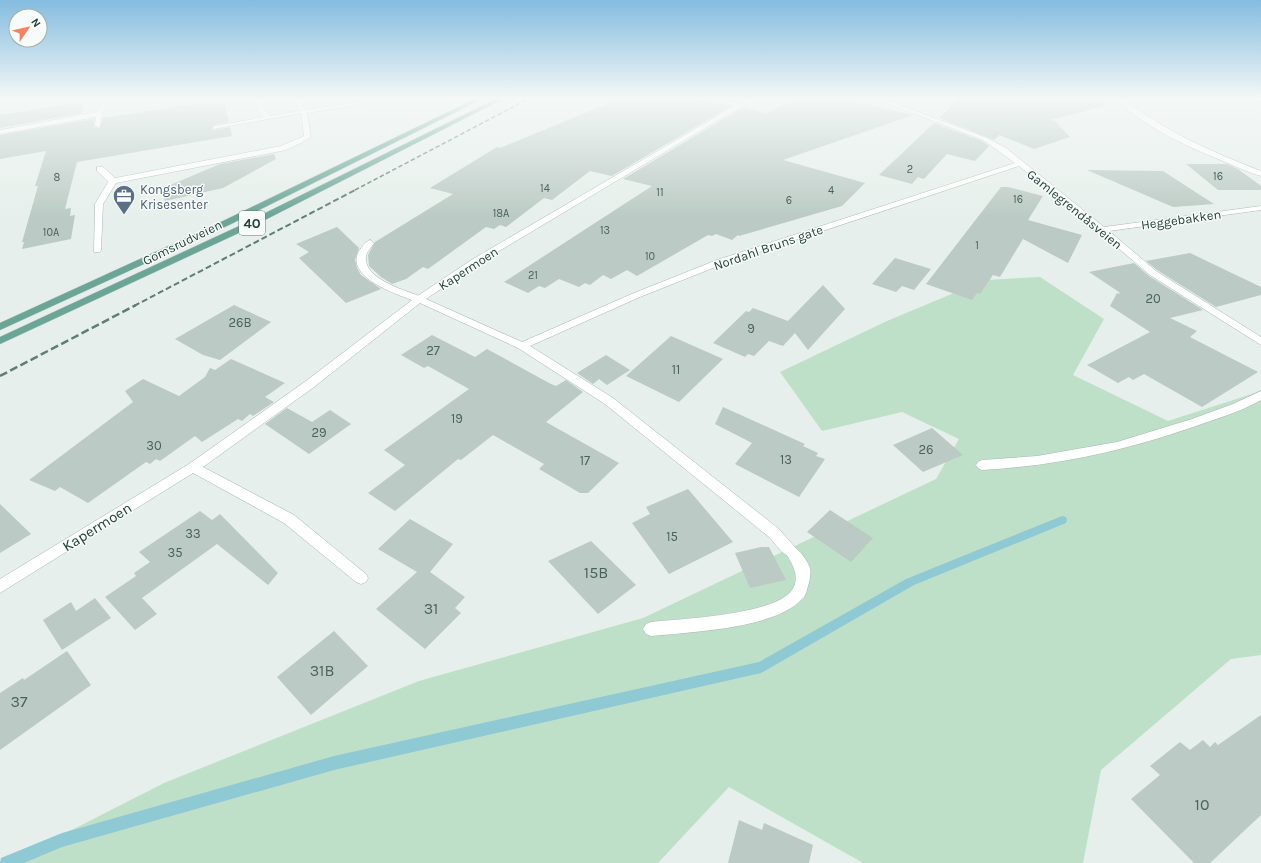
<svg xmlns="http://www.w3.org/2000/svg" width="1261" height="863" font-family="Karla,sans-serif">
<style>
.green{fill:#bfe0c8}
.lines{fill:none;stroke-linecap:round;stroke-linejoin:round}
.stream{fill:#8ec9d4;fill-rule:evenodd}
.building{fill:#bbcac4}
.lane-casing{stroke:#a8b8b2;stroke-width:1}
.street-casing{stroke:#a8b8b2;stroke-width:1}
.primary-casing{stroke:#c2cac8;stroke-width:1}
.lane{fill:#fff;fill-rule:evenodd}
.street{fill:#fff;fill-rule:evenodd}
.primary{fill:#6aa596;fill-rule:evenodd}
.rail-far2{stroke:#5f7d75;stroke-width:1.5;stroke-dasharray:4.5 2.5;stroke-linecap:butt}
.rail-far1{stroke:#5f7d75;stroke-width:2;stroke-dasharray:6 3;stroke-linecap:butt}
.rail{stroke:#5f7d75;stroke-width:2.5;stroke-dasharray:8 3.5;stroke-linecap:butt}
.labels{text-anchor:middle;stroke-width:3;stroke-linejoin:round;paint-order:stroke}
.far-number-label{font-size:11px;fill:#4a645c}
.far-service-label{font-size:13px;fill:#4e5e75;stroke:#f7fbf9;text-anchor:start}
.far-street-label{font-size:13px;fill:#24423a;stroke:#f7fbf9}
.number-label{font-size:13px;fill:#4a645c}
.shield{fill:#f7fbf9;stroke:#637a73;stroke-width:1}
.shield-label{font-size:14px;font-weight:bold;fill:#24423a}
.street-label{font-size:15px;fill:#24423a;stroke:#f7fbf9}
.near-number-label{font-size:16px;fill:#4a645c}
</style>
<rect width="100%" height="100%" fill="#e6efeb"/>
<path class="green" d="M1040 277 1104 319 1073 375 1168 421 1261 391V655L1231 659 1101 770 1083 863H863L729 787 658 863H7L164 783 419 681 643 618 936 479 959 439 902 412 822 431 780 372 887 321 985 280Z"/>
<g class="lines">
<path class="stream" d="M1062 516 1066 517 1067 520 1066 523 914 585 761 673 334 770 62 847 24 863H0L1 858 62 833 334 756 759 662 906 579Z"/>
</g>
<g class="building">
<path d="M621 98H692L731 106 612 176 590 171 552 200 544 198 506 227 500 225 494 229 486 227 428 269 423 267 406 279 392 284 381 277 369 266 368 255 375 242 453 194 430 188 497 147 500 148Z"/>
<path d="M798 98H840L913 115 783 160 865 183 842 206 739 236 738 235 732 240 716 234 712 236 708 235 637 276 627 270 611 279 603 275 590 285 585 283 579 287 559 279 545 288 539 286 528 293 504 282 652 186 623 179 742 108 767 113Z"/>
<path d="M960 98H1103L1104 106 1050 120 1055 121 1070 137 1034 149 999 135 994 140 939 118Z"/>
<path d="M84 102 82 113 0 128V115Z"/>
<path d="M206 102V105L224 103 229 122 214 125 212 129 213 130 230 127 232 136 77 162 65 209 71 208 70 216 75 215 71 239 22 249 24 242H22L38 186H35L46 151 0 159V135L94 119V127L100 128 103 118Z"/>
<path d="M934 123 982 141 989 146 975 161 947 154 924 179 918 177 912 184 879 175Z"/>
<path d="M274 154 276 159 223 188 165 201 161 189 220 164Z"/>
<path d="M1186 164H1227L1238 169 1261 186V190H1218Z"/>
<path d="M1087 170 1163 171 1214 204 1173 207Z"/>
<path d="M1001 187H1008L1043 196 1028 220 1082 235 1068 263 1023 239 1000 277 993 275 980 294 977 293 972 300 926 284Z"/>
<path d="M337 227 359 248 355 260 357 268 361 275 381 289 346 303 299 258 309 252 296 244Z"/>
<path d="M1190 253 1261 287V295L1216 307 1157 270 1146 261Z"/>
<path d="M895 258 931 269 914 290 902 286 896 292 872 284Z"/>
<path d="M1134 263 1149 276 1203 310 1170 318 1197 331 1190 337 1258 372 1202 407 1144 374 1133 380 1129 377 1118 383 1087 365 1150 332 1110 306 1117 293 1120 294 1119 292 1089 272Z"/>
<path d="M823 285 845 309 808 350 795 333 783 346 769 341 754 356 748 354 745 357 713 343 746 311 749 312 753 308 788 321Z"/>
<path d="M234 305 271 322 220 360 203 355 175 339Z"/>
<path d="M432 335 475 357 487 349 551 384 556 386 566 380 583 392 546 422 619 463 588 493H580L539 469 544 464 493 435 461 460 458 459 395 511 368 493 405 465 384 450 469 389 428 366 424 368 401 355Z"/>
<path d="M671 336 723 359 679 402 626 376Z"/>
<path d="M606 355 630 370 607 385 599 379 593 384 577 373Z"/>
<path d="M231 359 285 383 265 397 274 402 253 416 250 414 242 421 238 419 202 442 195 436 160 461 156 459 150 464 146 462 88 503 60 487 55 491 29 480 133 402 125 391 143 379 179 396 205 377 210 368 215 370Z"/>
<path d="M723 407 805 444 803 446 818 453 816 456 825 459 799 497 735 464 752 443 715 424Z"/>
<path d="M287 408 312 422 330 410 351 424 309 454 265 424Z"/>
<path d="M932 428 963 455 923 472 893 445Z"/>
<path d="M688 489 733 542 669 574 632 523 650 514 646 507Z"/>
<path d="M0 504 31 534 0 553Z"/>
<path d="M830 510 873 538 851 562 807 532Z"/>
<path d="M200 511 212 520 220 514 278 573 268 585 217 544 142 598 157 614 135 630 105 597 136 576 134 573 150 562 139 552Z"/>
<path d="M410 519 453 544 430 572 465 597 455 608 461 613 425 649 376 609 417 572 378 549Z"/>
<path d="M591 541 636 585 598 614 548 561Z"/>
<path d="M761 547H769L786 580 750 588 735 553Z"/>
<path d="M95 598 111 618 62 650 43 620 71 602 76 611Z"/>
<path d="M334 631 368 666 311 715 277 677Z"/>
<path d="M67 651 91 685 0 750V693L23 678 24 680Z"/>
<path d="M1261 715V815L1210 863H1194L1131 799 1160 775 1150 766 1180 742 1190 750 1203 740 1210 747 1215 742 1218 745Z"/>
<path d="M739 820 762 830 764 823 813 845 809 863H728Z"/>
</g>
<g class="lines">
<g class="lane-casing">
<g id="lane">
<path d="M250 98H256L270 116 304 110 307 112 213 129V127L215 126 264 117Z"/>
<path d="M294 98H307L294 100Z"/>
<path d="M708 98H717L743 105 740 107Z"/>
<path d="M97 167H103L116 179V183H110L97 171Z"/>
<path d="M370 240 374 243C371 248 365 253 366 259 366 280 407 291 422 297L424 299 422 301C416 303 408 298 401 296 386 290 346 274 359 251 362 247 365 242 370 240Z"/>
<path d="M1261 391V400C1240 412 1216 419 1193 427 1124 451 1055 466 982 470L978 468 976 465 978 462 982 460 1037 456 1117 442 1192 419 1233 404Z"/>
<path d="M793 547C800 550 807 560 810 568 811 572 810 581 808 586 807 590 806 596 802 599 775 629 690 632 651 636L646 634 643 629 646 624 651 622C681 619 775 615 792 590 801 577 792 564 786 553L788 549Z"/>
</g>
</g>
<g class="street-casing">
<g id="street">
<path d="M292 98H298L306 110 385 98H397L307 113 311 137 301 143 286 150 116 183 103 204 101 250 100 252H94L95 204 110 179 281 146 304 136 301 112Z"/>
<path d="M755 98H763L742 106 725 116 479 263 426 299 522 342 634 293 717 260 1015 163 983 140 874 98H881L987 138 1006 148 1104 227 1261 206V210L1109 231 1156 271 1261 337V345L1150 275 1071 208 1019 166 723 264 640 297 530 346 613 398 779 529 800 553 798 557C786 561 777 545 769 537L605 404 518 348 420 303 314 387 203 467 294 515 366 574 368 578 366 582 361 584 356 582 284 523 193 473 0 593V579L189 464 306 381 416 297 473 259 738 104Z"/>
<path d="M1116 98H1122C1164 131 1212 152 1261 171V176C1250 173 1240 168 1230 164 1193 149 1143 128 1116 98Z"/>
<path d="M102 104 107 105 102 114 100 127 95 126 96 117 0 134V130L97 112Z"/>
</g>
</g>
<g class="primary-casing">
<g id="primary">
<path d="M477 98H484L229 225 0 330V323L223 221Z"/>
<path d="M498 98H505L243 231 0 344V337L237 227Z"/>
</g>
</g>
<use href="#lane" class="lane"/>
<use href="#street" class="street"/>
<use href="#primary" class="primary"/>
<path class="rail-far2" d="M355 190 530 98"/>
<path class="rail-far1" d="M134 306 357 189"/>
<path class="rail" d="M0 376 136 305"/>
</g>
<linearGradient id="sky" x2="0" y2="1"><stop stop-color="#84bce0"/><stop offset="0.45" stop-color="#f4f8f6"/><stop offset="1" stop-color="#f4f8f6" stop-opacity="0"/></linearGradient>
<rect width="1261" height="218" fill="url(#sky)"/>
<defs>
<g id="office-pin" transform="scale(1.15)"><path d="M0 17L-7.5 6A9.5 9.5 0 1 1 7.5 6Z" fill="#5c6f8a" stroke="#f7fbf9"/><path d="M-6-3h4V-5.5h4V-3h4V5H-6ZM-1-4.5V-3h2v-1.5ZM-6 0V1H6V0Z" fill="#fff"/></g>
</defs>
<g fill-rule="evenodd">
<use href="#office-pin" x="124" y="196"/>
</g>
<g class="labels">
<g class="far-number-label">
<text x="910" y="173">2</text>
<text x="1218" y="180">16</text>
<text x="57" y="181">8</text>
<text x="545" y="192">14</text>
<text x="831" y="194">4</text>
<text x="660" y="196">11</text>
<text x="1018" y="203">16</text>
<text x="789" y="204">6</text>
<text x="501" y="217">18A</text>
<text x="605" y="234">13</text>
<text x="51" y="236">10A</text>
<text x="977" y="249">1</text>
<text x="650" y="260">10</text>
<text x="533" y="279">21</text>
</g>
<g class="far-service-label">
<text x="140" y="194">Kongsberg<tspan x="140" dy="15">Krisesenter</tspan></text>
</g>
<g class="far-street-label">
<text transform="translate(1075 209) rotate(39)" y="5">Gamlegrendåsveien</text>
<text transform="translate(1181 219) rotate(-8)" y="5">Heggebakken</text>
<text transform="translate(182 242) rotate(-26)" y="5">Gomsrudveien</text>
<text transform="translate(768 247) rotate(-19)" y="5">Nordahl Bruns gate</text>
<text transform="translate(468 268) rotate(-33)" y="5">Kapermoen</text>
</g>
<g class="number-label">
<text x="1153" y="303">20</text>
<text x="240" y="327">26B</text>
<text x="751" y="333">9</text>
<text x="433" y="355">27</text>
<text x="676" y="374">11</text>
<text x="457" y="423">19</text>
<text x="319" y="437">29</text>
<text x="154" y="450">30</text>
<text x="926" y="454">26</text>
<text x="786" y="464">13</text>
<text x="585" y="465">17</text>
<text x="193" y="538">33</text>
<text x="672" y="541">15</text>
<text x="175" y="557">35</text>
</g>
<rect class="shield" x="239" y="211" width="26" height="24" rx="3"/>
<g class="shield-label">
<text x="252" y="228">40</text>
</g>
<g class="street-label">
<text transform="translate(97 527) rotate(-32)" y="5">Kapermoen</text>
</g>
<g class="near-number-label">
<text x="596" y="578">15B</text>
<text x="431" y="614">31</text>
<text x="322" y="676">31B</text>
<text x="19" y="707">37</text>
<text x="1202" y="810">10</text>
</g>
</g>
<g transform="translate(28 28) rotate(56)"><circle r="19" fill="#f7fbf9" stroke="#a3b1ad"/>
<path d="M0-3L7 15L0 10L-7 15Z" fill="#f4845f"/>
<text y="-6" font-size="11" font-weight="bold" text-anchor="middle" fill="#24423a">N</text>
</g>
</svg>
